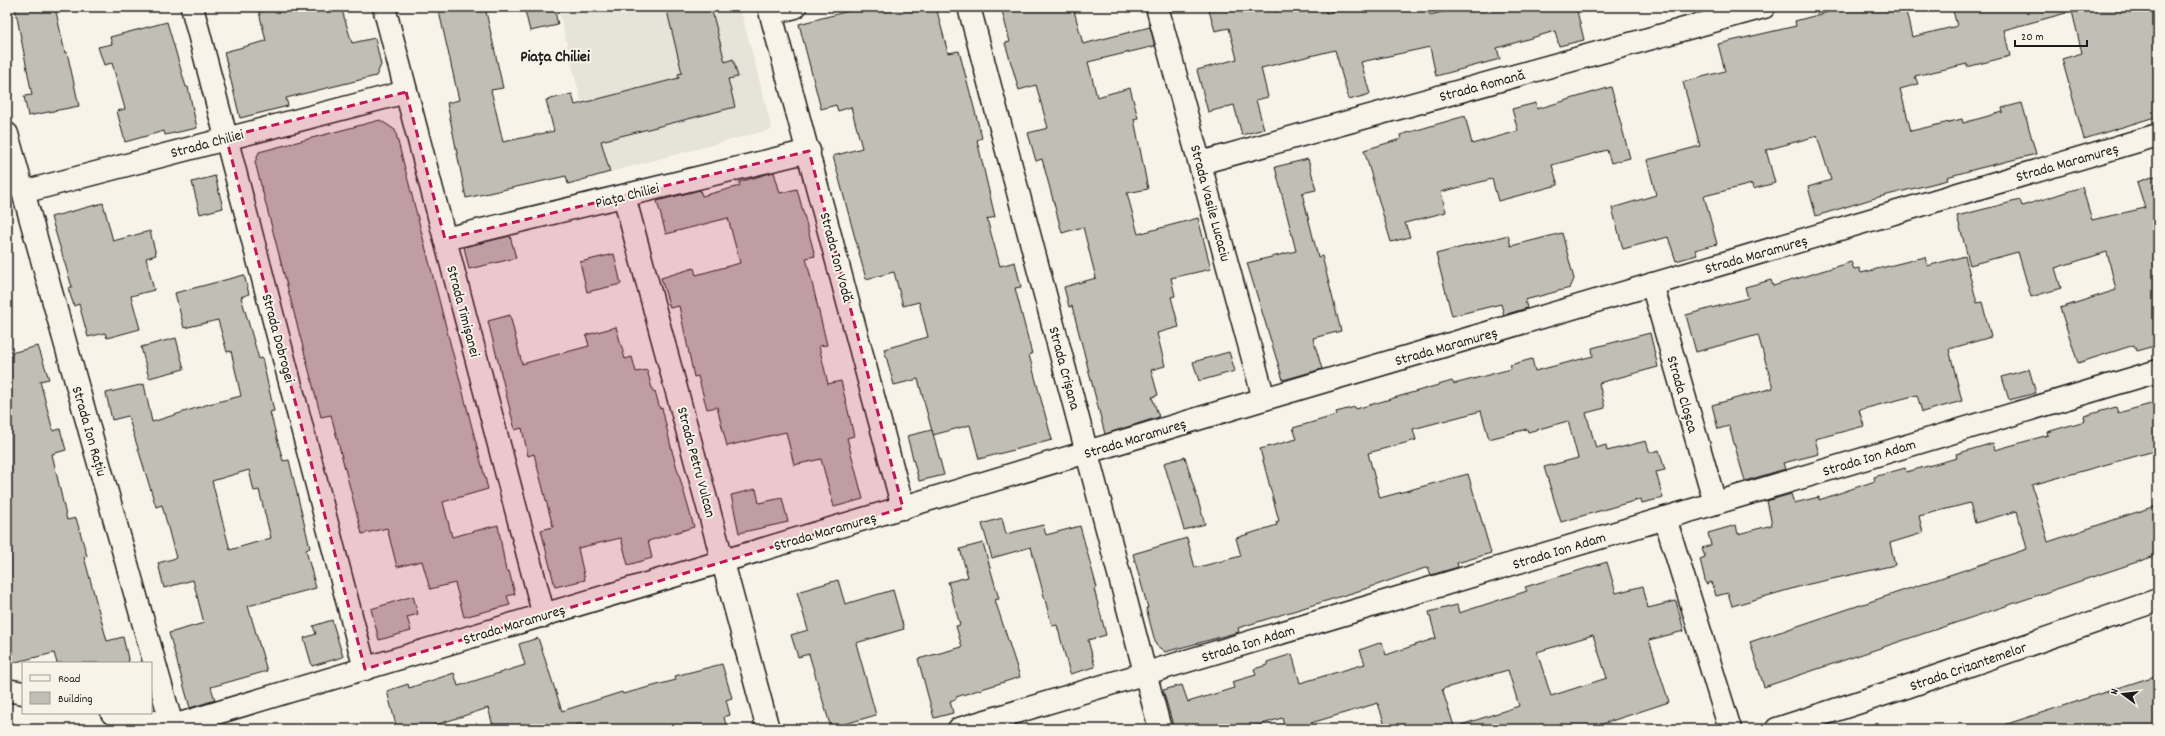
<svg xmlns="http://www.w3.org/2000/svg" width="2165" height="736" font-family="Dekko,sans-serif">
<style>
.built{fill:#e6e3d9}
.building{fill:#c0beb5;stroke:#1c1c1c;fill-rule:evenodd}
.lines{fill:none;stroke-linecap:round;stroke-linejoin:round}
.minor-casing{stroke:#1c1c1c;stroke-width:25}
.tertiary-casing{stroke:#1c1c1c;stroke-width:25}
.minor{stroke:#f7f3e8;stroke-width:22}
.tertiary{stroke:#f7f3e8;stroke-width:22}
.marked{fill:#c2185b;fill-opacity:0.2;stroke:#c2185b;stroke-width:3;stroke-dasharray:8 5;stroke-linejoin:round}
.labels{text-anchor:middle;stroke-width:4;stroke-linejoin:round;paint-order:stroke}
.street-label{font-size:15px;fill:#1c1c1c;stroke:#f7f3e8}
.neighbourhood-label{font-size:16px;font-weight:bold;fill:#1c1c1c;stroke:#f7f3e8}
</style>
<rect width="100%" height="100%" fill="#f7f3e8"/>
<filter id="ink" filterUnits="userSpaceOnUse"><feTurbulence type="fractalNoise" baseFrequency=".025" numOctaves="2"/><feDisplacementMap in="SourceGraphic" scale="8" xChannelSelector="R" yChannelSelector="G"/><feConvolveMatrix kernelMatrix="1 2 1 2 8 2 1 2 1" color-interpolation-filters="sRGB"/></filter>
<g filter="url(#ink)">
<path class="built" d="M558 7H740L772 129 610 172 602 144 592 146Z"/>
<g class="building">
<path d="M15 7H55L65 53 67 52 79 106 28 116 24 96 32 95Z"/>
<path d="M277 7H341L352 43 375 38 381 65 376 76 286 98 288 106 240 118 224 52 266 41 259 12Z"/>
<path d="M438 7H485L503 88 491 90 503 142 554 131 546 100 572 94 575 105 679 78 678 74 682 73 666 7H711L725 62 733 59 738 77 728 79 735 107 601 141 610 172 568 184 566 176 466 198 447 103 459 100Z"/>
<path d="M524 7H554L558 25 530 31Z"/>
<path d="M864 7H936L948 53 959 51 982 138 977 140 995 217 987 219 1000 266 1015 262 1021 287 1015 288 1032 354 1029 355 1052 440 979 459 970 425 933 435 918 379 894 385 884 349 928 337 919 302 903 306 894 272 866 279 833 156 862 148 851 107 838 111 836 105 821 109 799 24Z"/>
<path d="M1001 7H1073L1083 44 1150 27 1155 46 1088 62 1097 97 1130 88 1138 118 1134 119 1148 189 1127 193 1138 234 1198 218 1211 269 1171 278 1175 296 1171 297 1179 327 1157 333 1165 366 1151 370 1158 395 1152 397 1159 417 1105 434 1072 306 1069 307 1064 287 1096 278 1083 227 1062 233 1042 159 1036 161 1028 133 1048 128 1036 85 1019 90 1005 43 1010 42Z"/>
<path d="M1208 7H1274L1275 12 1295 7H1325L1326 13 1349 7H1429L1430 15 1462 7H1576L1584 40 1559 46 1555 31 1497 48 1500 59 1436 76 1430 47 1361 62 1370 94 1349 100 1335 50 1261 68 1268 97 1256 100 1264 129 1242 135 1234 105 1208 112 1197 70 1237 59 1229 28 1215 31Z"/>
<path d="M1835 7H1905L1912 37 1957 26 1952 7H2065L2066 13 2004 30 2010 56 1967 67V64L1915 76 1918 84 1900 89 1911 131 1962 119 1963 123 2003 112 2002 108 2022 103 2036 154 1976 169 1947 177 1948 180 1875 198 1816 216 1808 187 1831 180 1817 136 1766 150 1775 183 1753 189 1752 184 1704 196 1717 244 1695 250 1697 255 1676 261 1668 237 1623 249 1612 208 1656 195 1647 160 1700 146 1683 82 1725 71 1718 44 1796 26 1795 21 1836 10Z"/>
<path d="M2071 7H2158V116L2084 139 2062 59 2082 53Z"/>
<path d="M167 22 186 87H188L197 128 165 135 164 131 125 142 117 111 125 109 112 63 104 65 98 47 112 44 110 37Z"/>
<path d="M1611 87 1630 158 1611 163 1607 150 1552 165 1558 185 1498 201 1492 179 1441 192 1446 212 1405 223 1410 237 1391 242 1364 150 1401 139 1400 135 1465 116 1472 144 1518 131 1512 109 1536 103 1537 109Z"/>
<path d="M380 120 395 130 488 489 443 502 452 537 498 525 506 571H509L515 594 507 596 510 605 464 617 455 583 430 589 422 561 397 567 387 528 362 534 331 415 321 417 255 162 259 152Z"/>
<path d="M1308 159 1316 190 1302 193 1318 257 1322 256 1341 331 1313 338 1322 369 1283 380 1247 263 1296 251 1275 167Z"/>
<path d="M774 172 780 193 797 189 815 256 806 258 827 345 819 346 828 384 841 381 854 436 847 438 863 499 834 507 821 459 794 465 786 432 727 446 717 407 707 409 698 376 694 377 679 306 670 308 661 278 694 268 696 275 740 263 728 218 666 234 657 201 700 190 702 196 740 186 739 182Z"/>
<path d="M2158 175V345L2136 351 2134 345 2078 363 2060 308 2116 290 2107 252 2055 268 2061 288 2031 297 2018 252 1970 265 1957 216 2020 200 2022 206 2082 187 2092 220 2145 208 2137 182Z"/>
<path d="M215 176 223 208 200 214 192 182Z"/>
<path d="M103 203 113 241 150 231 156 255 146 258 154 290 131 296 140 329 107 338 105 333 88 337 79 304 74 306 68 288 72 287 51 217Z"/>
<path d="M1562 233 1574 279 1570 288 1525 300 1527 308 1504 315 1501 304 1452 316 1436 254 1508 235 1511 246Z"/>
<path d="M510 236 516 258 469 269 464 247Z"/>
<path d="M614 254 621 284 587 292 580 262Z"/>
<path d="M1965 256 1977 303 1982 302 1991 337 1949 349 1962 401 1922 412 1917 395 1859 410 1864 426 1815 439 1819 454 1783 463 1785 469 1745 481 1729 426 1718 429 1712 405 1773 388 1758 335 1696 352 1686 315 1748 298 1745 287 1771 280 1773 286 1851 262 1854 269 1859 268 1861 273 1925 257 1927 266Z"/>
<path d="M244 275 249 294 241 297 259 359 262 358 274 411 270 412 283 461 289 460 310 548 306 550 316 588 248 606 267 671 211 687 215 700 190 708 169 633 204 623 193 580 164 588 158 563 176 558 162 505 156 507 128 416 112 420 106 393 144 384 152 422 209 404 241 396 231 351 227 352 218 320 184 328 175 293ZM249 470 254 491 259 490 271 538 230 550 212 481Z"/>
<path d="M510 315 522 364 589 346 586 335 616 327 625 359 632 357 636 372 647 370 653 392 655 391 660 409 662 408 672 451 694 527 648 541 652 558 628 565 621 538 578 548 585 580 555 587 541 530 553 527 534 454 528 456 522 428 515 430 488 321Z"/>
<path d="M1650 333 1658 367 1599 383 1605 408 1586 413 1596 448 1606 445 1607 451 1646 441 1650 453 1659 450 1665 470 1656 472 1663 498 1642 503 1641 499 1561 522 1544 467 1578 458 1568 421 1528 432 1527 429 1489 439 1481 411 1413 429 1416 440 1368 453 1380 498 1468 474 1491 553 1457 563 1458 567 1431 575 1428 567 1368 588 1238 628 1239 632 1165 652 1156 645 1146 608H1148L1133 554 1187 538 1195 568 1241 556 1236 538 1277 525 1276 522 1279 521 1260 449 1297 439 1293 428 1337 415 1336 412 1355 407 1356 409 1452 381 1454 384 1511 369 1510 365 1532 359 1535 371 1593 356 1592 348Z"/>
<path d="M176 338 184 369 149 378 141 347Z"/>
<path d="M38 346 49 379 40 381 53 431 60 429 66 450 52 454 67 520 76 518 87 556 84 557 107 641 123 637 129 663H57L54 653 7 664V354Z"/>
<path d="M1229 352 1235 371 1199 381 1193 362Z"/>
<path d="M2029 369 2036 393 2009 400 2002 377Z"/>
<path d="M2158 402V450L2032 485 2048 542 2158 505V555L1764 687 1750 642 2027 549 2017 511 1975 523 1970 503 1919 516 1923 533 1890 543 1895 565 1805 585 1732 606 1728 593 1716 596 1712 582 1706 584 1700 559 1705 557 1702 548 1711 545 1708 533 1736 525 1738 534 1772 525 1767 501 1791 494 1794 503 1819 497V500L1875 481 1874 477 1905 468 1906 472 1957 458 1956 454 1993 443 1995 450 2048 435 2047 432 2085 421 2084 416 2116 407 2118 413Z"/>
<path d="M932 430 944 475 919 481 907 436Z"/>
<path d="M1185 457 1205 524 1184 530 1164 463Z"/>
<path d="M756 489 759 503 782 498 788 522 739 533 731 495Z"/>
<path d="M1002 518 1006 534 1043 525 1046 535 1080 526 1097 588 1094 589 1106 635 1088 640 1095 667 1070 674 1057 625 1052 626 1031 547 992 558 982 524Z"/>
<path d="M983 543 999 599 995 600 1020 677 956 697V699L950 701 953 713 934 718 918 659 962 647 956 626 960 625 948 582 968 577 960 549Z"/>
<path d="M1607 562 1616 593 1643 586 1648 608 1676 601 1684 631 1649 640 1669 702 1587 729H1461V725L1519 706 1508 670 1442 689 1455 729H1386L1378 703 1311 723 1312 729H1285L1282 718 1246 729H1174L1163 690 1182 685 1188 702 1234 688 1232 682 1256 675 1254 669 1267 665V662L1292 654 1300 683 1365 664 1360 650 1382 642 1386 655 1436 638 1429 612 1457 605 1459 613 1527 591 1525 587ZM1593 635 1607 678 1551 696 1537 652Z"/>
<path d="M838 580 845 604 893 590 904 629 856 643 876 715 831 728 809 654 798 657 791 635 808 630 797 592Z"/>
<path d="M413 596 418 614 407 617 411 631 379 640 371 609Z"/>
<path d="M332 620 343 657 312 666 304 638 316 634 313 626Z"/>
<path d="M538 638 562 711 622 692 623 694 676 680 675 676 722 664 732 698 726 700 730 715 724 717 727 729H583L581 723 568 729H494L488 708 423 729H397L387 691 408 684 409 688 454 673 458 686 525 665 519 644Z"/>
<path d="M2158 675V729H2005L2004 725Z"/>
</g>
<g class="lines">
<g class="minor-casing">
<g id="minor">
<path d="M192 7 365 669"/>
<path d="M384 7 544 616"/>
<path d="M769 7 903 508"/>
<path d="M969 7 1160 729"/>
<path d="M1157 7 1264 399"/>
<path d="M771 13 795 7"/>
<path d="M1200 163 1764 7"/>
<path d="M23 192 406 92"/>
<path d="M624 196 768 729"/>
<path d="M445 239 809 151"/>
<path d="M1652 284 1715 503"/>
<path d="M1665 518 1730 729"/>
<path d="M959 729 2158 371"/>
<path d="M1777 729 1906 687 2158 600"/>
</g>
</g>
<g class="tertiary-casing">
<g id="tertiary">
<path d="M7 134 173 729"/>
<path d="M7 690 23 693"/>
<path d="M112 713 173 726 1264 399 2158 135"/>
</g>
</g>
<use href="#minor" class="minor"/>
<use href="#tertiary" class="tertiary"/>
</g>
</g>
<path class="marked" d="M406 92 445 239 809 151 903 508 365 669 226 137Z"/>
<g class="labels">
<g class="street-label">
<text transform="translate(1482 85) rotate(-15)" y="5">Strada Romană</text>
<text transform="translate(207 143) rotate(-15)" y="5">Strada Chiliei</text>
<text transform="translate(2067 162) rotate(-16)" y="5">Strada Maramureș</text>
<text transform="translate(627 195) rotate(-14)" y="5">Piața Chiliei</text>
<text transform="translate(1211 203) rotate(75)" y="5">Strada Vasile Lucaciu</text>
<text transform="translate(1756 254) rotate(-16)" y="5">Strada Maramureș</text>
<text transform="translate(837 257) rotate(75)" y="5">Strada Ion Vodă</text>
<text transform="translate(464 311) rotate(75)" y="5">Strada Timișanei</text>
<text transform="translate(279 338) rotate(75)" y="5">Strada Dobrogei</text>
<text transform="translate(1446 346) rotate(-16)" y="5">Strada Maramureș</text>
<text transform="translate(1065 368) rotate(75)" y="5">Strada Crișana</text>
<text transform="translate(1683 394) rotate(74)" y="5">Strada Cloșca</text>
<text transform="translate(90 431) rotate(74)" y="5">Strada Ion Rațiu</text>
<text transform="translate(1135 438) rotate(-17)" y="5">Strada Maramureș</text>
<text transform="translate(1869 457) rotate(-17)" y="5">Strada Ion Adam</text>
<text transform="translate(697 462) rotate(75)" y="5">Strada Petru Vulcan</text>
<text transform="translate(825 531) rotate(-16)" y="5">Strada Maramureș</text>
<text transform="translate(1559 550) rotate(-17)" y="5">Strada Ion Adam</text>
<text transform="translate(514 624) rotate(-17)" y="5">Strada Maramureș</text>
<text transform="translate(1248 643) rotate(-17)" y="5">Strada Ion Adam</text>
<text transform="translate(1968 666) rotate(-19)" y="5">Strada Crizantemelor</text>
</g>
<g class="neighbourhood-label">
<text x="555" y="61">Piața Chiliei</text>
</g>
</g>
<rect width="2165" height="736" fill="none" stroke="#f7f3e8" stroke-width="24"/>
<rect x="12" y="12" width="2141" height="712" fill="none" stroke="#1c1c1c" stroke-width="1.5" filter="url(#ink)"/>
<rect x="22" y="662" width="130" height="52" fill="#f7f3e8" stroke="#9f9d96"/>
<rect x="30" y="675" width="20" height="6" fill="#f7f3e8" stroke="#9f9d96"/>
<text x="58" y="682" font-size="12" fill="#1c1c1c">Road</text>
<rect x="30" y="692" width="20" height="12" fill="#c0beb5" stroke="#9f9d96"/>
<text x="58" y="702" font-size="12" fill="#1c1c1c">Building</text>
<g transform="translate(2123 694) rotate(285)" stroke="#f7f3e8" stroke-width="3" paint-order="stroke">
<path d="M0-3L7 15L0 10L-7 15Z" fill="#1c1c1c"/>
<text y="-6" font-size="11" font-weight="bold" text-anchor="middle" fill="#1c1c1c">N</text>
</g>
<path d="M2015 40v6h72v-6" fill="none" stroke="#1c1c1c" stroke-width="2"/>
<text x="2021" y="40" font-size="12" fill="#1c1c1c" stroke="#f7f3e8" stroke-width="3" paint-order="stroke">20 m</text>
</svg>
